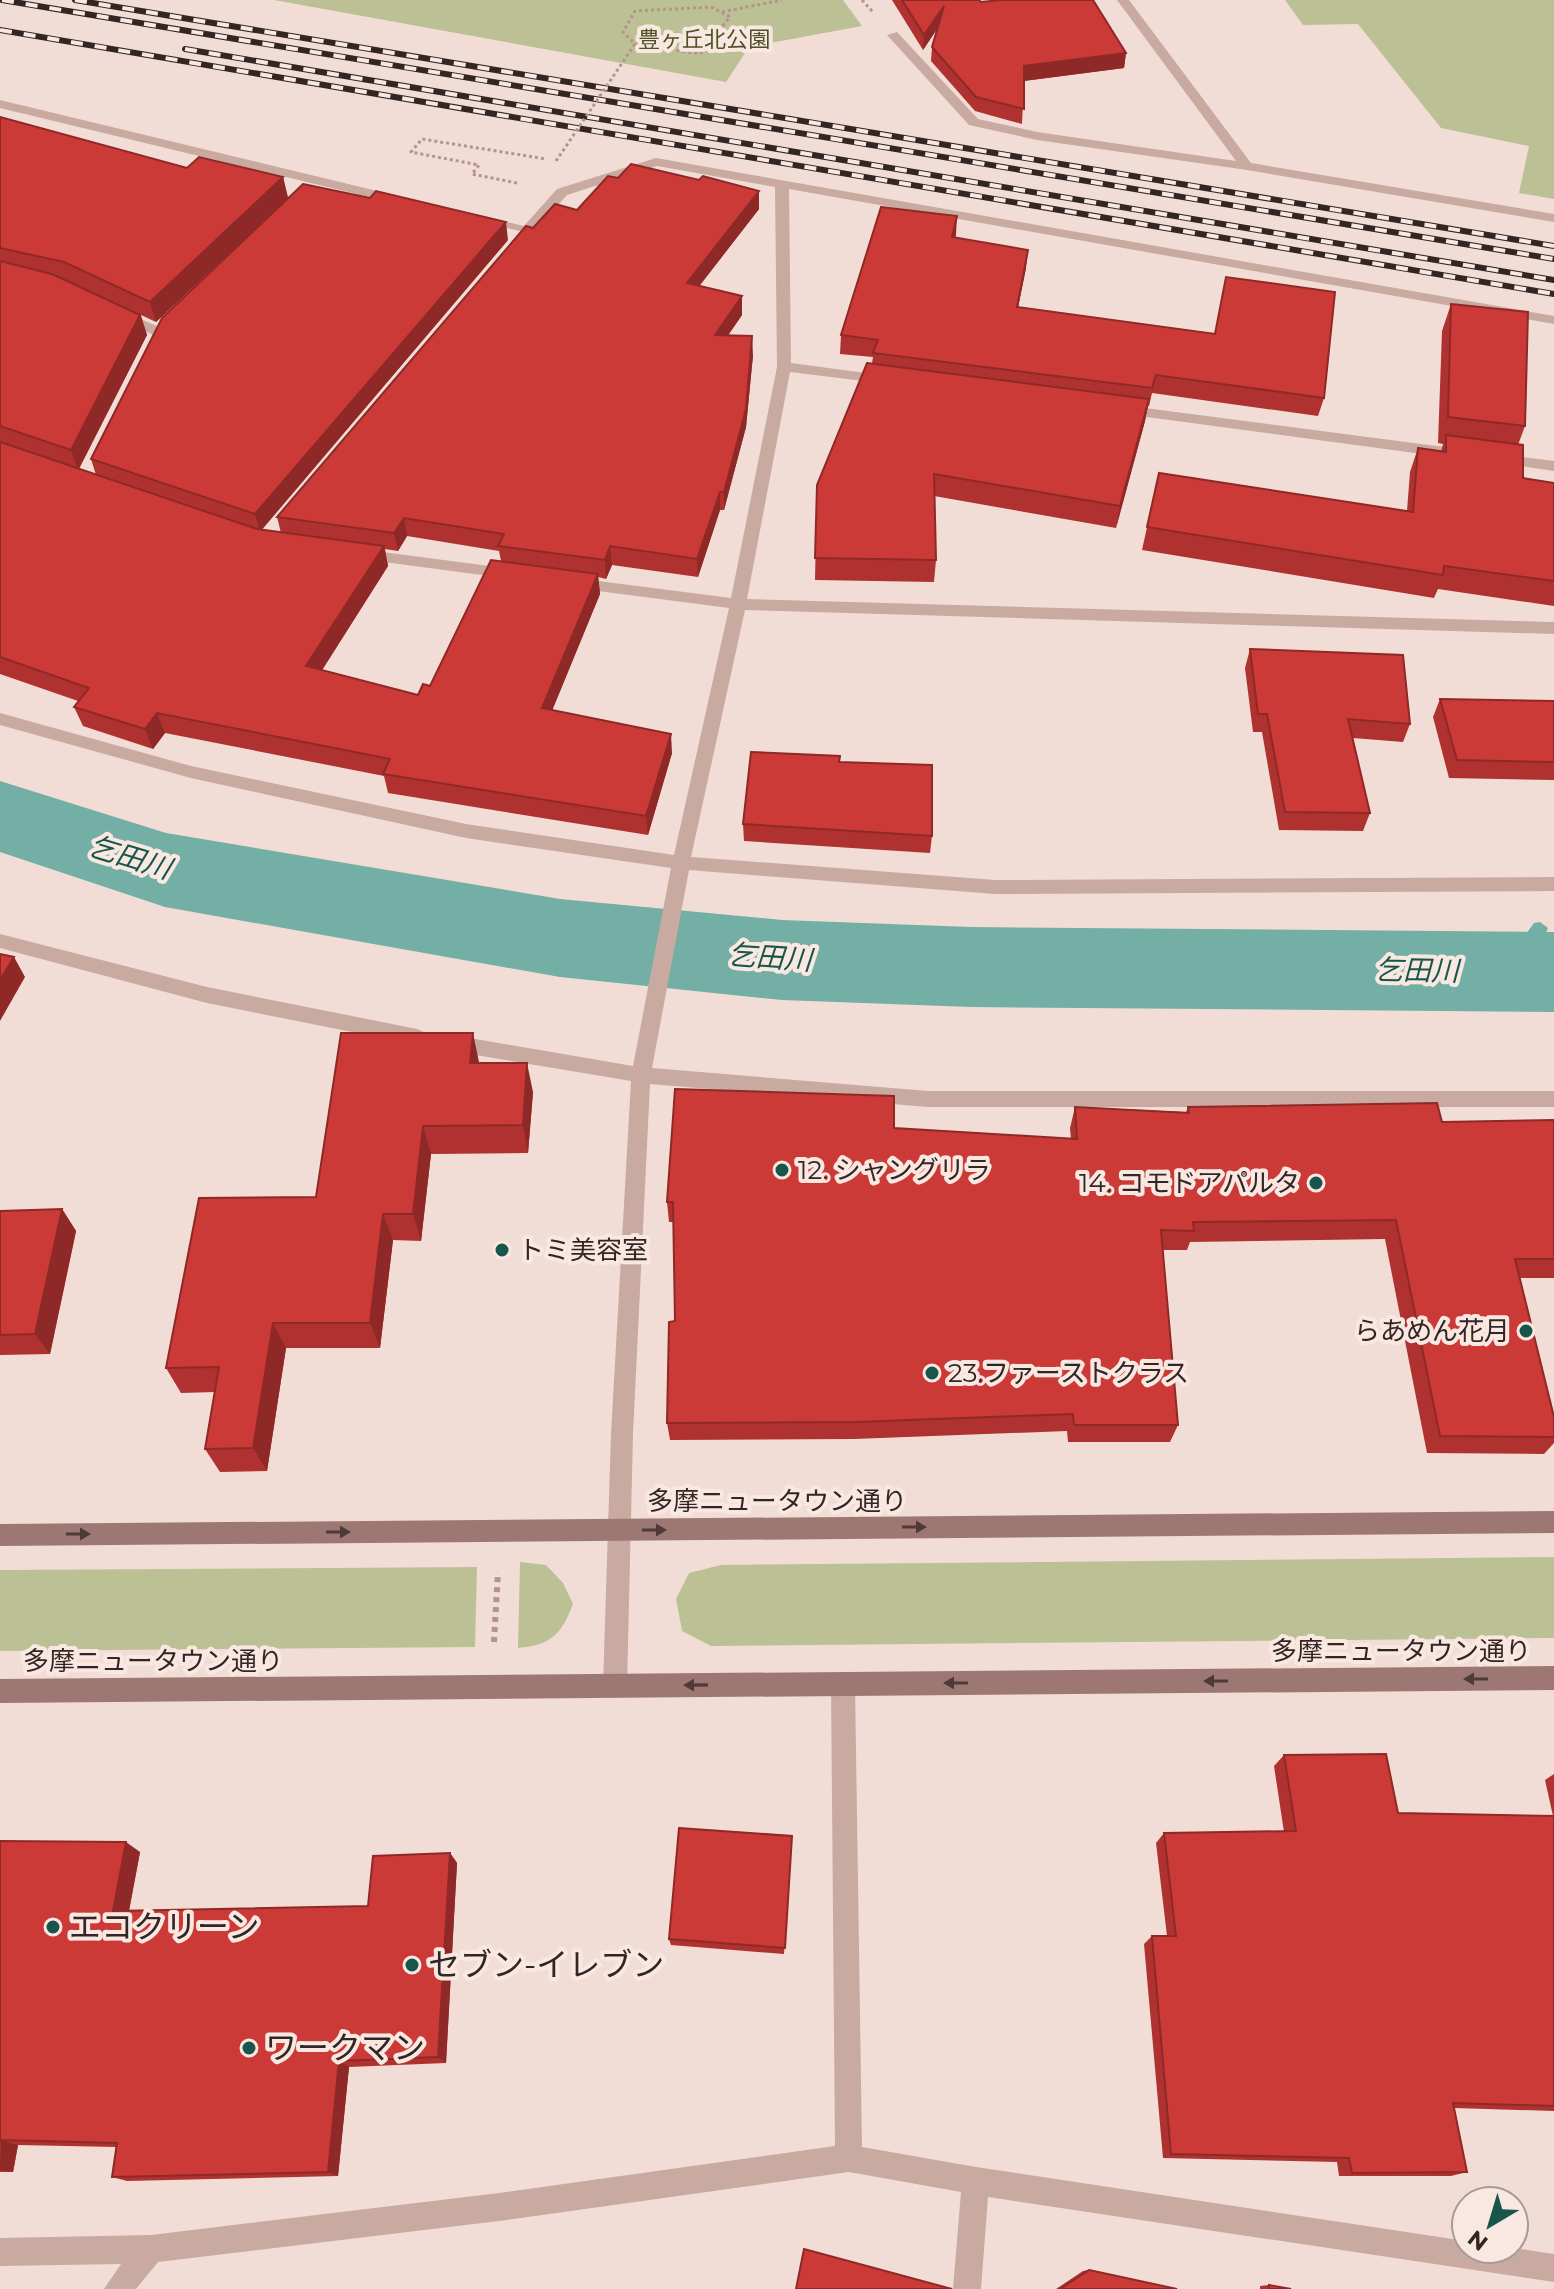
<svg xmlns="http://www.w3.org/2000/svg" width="1554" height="2289" font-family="Montserrat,'Noto Sans JP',sans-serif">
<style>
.green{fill:#bcc095}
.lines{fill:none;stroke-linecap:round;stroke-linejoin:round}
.stream{fill:#73afa4;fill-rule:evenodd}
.river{fill:#73afa4;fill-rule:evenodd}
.path-far1{stroke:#b5938b;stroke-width:3;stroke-dasharray:3 3;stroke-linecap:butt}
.path{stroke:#b5938b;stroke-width:6;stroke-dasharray:5 5;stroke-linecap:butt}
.minor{fill:#c9aaa1;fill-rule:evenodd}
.secondary{fill:#9d7872;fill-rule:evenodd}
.rail-casing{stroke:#332524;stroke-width:6}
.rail{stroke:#f9e8e1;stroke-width:4;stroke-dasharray:12;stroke-linecap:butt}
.path-bridge{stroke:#b5938b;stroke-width:3;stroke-dasharray:3 3;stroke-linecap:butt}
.wall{fill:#af3230;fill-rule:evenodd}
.shaded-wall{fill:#8f2927}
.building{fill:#cc3a38;stroke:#8f2927;stroke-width:2}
.oneway{fill:#4e3a38}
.poi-dot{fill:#18564c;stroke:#f9e8e1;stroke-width:3}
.labels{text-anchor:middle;stroke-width:8;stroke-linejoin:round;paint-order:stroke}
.far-park-label{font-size:22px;fill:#4c5227;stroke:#f9e8e1}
.poi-label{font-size:26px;fill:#332524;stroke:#f9e8e1;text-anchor:start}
.street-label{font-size:26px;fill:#332524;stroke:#f9e8e1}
.water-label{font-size:28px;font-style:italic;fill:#18564c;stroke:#f9e8e1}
.near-poi-label{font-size:32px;fill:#332524;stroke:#f9e8e1;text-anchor:start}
</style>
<rect width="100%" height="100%" fill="#f1ddd5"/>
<g class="green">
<path d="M274 0H843L862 26 749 47 726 82Z"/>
<path d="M1285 0H1554V199L1519 193 1529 146 1441 128 1358 24 1303 25Z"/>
<path d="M1554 1557V1638L711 1646 682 1631 676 1599 689 1573 721 1565Z"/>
<path d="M520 1562 546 1565 563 1583 573 1604C561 1635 551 1645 518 1648Z"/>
<path d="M477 1567 475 1647 0 1651V1570Z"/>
</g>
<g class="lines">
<path class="stream" d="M1540 922 1548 928 1546 933 1514 977H1502L1500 972 1502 967 1534 923Z"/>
<path class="river" d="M0 781 166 833 560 899 782 920 971 927 1554 932V1012L971 1007 782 1000 560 977 165 907 0 852Z"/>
<g class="path-far1">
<path d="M862 0 872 11"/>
<path d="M711 7 730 17 700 54 635 44 623 32 635 11Z"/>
<path d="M722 12 782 0"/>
<path d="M517 183 472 174 479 165 411 152 422 139 546 159"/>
</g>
<path class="path" d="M494 1642 498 1572"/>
<g class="minor">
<path d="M1117 0H1129L1251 163 1554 214V222L1247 170 1037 140 969 125 887 35 897 32 978 119 1037 132 1236 161Z"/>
<path d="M0 100 398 196 405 200 398 204 0 108Z"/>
<path d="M656 158 1554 316V324L789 189 791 363 888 376 895 380 888 384 790 372 747 599 1554 622V634L745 610 691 857 995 880 1554 877V891L995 894 689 870 652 1068 928 1091H1554V1107H928L650 1084 633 1434 627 1686 623 1694 615 1698 607 1694 603 1686 611 1434 631 1081 452 1051 445 1049 442 1043 445 1037 452 1035 633 1066 671 868 466 838 191 778 0 725V713L191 766 466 824 674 855 729 608 575 588 567 583 575 578 731 598 777 367 775 187 657 166 567 195 532 234 473 220 480 216 524 226 557 189Z"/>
<path d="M119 310 164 329 166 332 164 335H154L114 317V311Z"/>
<path d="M1122 405 1467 450 1475 455 1467 460 1117 413V407Z"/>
<path d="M1498 454 1554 461V471L1493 462 1490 459Z"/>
<path d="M360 549 511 569 519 574 511 579 354 558V550Z"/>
<path d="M0 934 207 987 417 1029 424 1032 427 1037 424 1042 417 1045 207 1003 0 948Z"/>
<path d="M843 1672 851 1676 855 1684 862 2147 976 2167 1466 2241V2249L1514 2248 1554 2254V2282L988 2197 981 2289H953L961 2192 849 2172 499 2221 158 2262 136 2289H104L121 2264 0 2266V2238L151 2235 499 2193 835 2146 831 1684 835 1676Z"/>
</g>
<g class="secondary">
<path d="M1554 1511V1533L0 1546V1524Z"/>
<path d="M1554 1666V1690L0 1703V1679Z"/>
</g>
<g class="rail-casing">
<g id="rail">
<path d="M2 0 1554 259"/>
<path d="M75 0 1554 246"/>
<path d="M0 30 1554 294"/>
<path d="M185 49 1554 280"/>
</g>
</g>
<use href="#rail" class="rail"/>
<path class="path-bridge" d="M556 161 635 44"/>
</g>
<g class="wall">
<path d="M892 0H979L981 2 1126 53 1124 68 1024 81 1022 124 975 111 931 61 932 47 937 29 923 50Z"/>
<path d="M0 117 187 168 283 177 288 198 156 322 141 315 147 335 79 469 96 475 91 459 508 240 261 530 281 533 277 517 533 228 577 210 618 178 699 180 759 191V209L699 286 742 315 728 335 753 355 746 427 724 510H720L698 577 612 565 606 579 598 577 600 594 552 710 672 753 648 835 388 793 384 776 165 733 153 749 83 726 74 707 78 701 0 674ZM407 536 499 551 501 561 430 686 418 695 322 670 388 566 385 549 398 551Z"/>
<path d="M956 234 955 238 1026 268 1018 308 1215 334 1226 277 1324 398 1318 416 1152 393 1149 406H1148L1145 421 1116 528 934 496 936 560 934 582 815 580 817 485 872 363 873 357 840 354 841 335Z"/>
<path d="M1451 304 1525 426 1518 445 1523 478 1554 483V606L1438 589 1434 598 1142 550 1159 473 1407 511 1410 472 1418 448 1441 452 1443 444 1438 443 1442 331Z"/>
<path d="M1250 649 1410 724 1403 742 1353 738 1370 813 1363 831 1279 830 1262 732H1253L1245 668Z"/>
<path d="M1440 699 1554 701V780L1449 778 1433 717Z"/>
<path d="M839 762 932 836 930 853 744 841 743 824Z"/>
<path d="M479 1063 533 1092 528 1153 431 1154 421 1241 393 1240 380 1348H286L267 1471 220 1472 205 1449 215 1392 181 1393 166 1368 316 1197Z"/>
<path d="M1075 1107 1186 1112 1188 1107 1442 1122 1554 1120V1278H1519L1554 1417V1443L1544 1454 1427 1453 1385 1239 1190 1242 1187 1250H1162L1178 1425 1170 1442H1068L1067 1431 854 1439 670 1440 667 1423 675 1321 673 1222H669L667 1202 894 1128 1071 1139 1070 1128Z"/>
<path d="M62 1209 76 1231 50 1354 0 1355V1211Z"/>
<path d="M1284 1755 1398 1813 1553 1816 1545 1780 1554 1774V2111L1454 2108 1467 2172 1451 2176H1339L1337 2162 1163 2158 1144 1944 1152 1936H1167L1156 1843 1164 1833 1284 1832 1274 1766Z"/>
<path d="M792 1836 784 1954 671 1945 669 1939Z"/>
<path d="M0 1841 140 1852 129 1911 368 1906 450 1853 457 1863 446 2063 349 2067 338 2176 127 2181 112 2177 116 2147 18 2145 13 2172H0Z"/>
<path d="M1089 2270 1177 2289H1056L1083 2271Z"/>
<path d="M1269 2285 1291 2289H1260V2286Z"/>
</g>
<g class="shaded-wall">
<path d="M944 6 943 20 923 50 924 35Z"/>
<path d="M1126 53 1124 68 1023 81 1024 66Z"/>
<path d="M283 177 288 198 156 322 150 302Z"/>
<path d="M759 191V209L687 302V283Z"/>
<path d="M957 216 956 234 950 255 952 237Z"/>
<path d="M506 222 508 240 260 532 255 514Z"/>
<path d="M1028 250 1026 268 1014 326 1017 307Z"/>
<path d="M742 296V315L716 353 715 335Z"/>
<path d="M140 315 147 335 78 470 71 450Z"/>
<path d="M752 336 753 355 746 427 724 510V492Z"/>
<path d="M1149 399 1145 421 1116 528 1120 506Z"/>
<path d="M720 492V510L698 577 697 559Z"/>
<path d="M404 518 407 536 398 551 394 533Z"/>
<path d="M384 546 388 566 312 686 306 666Z"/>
<path d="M610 546 612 565 606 579 605 560Z"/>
<path d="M598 574 600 594 545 728 542 708Z"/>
<path d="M157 713 165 733 153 749 145 729Z"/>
<path d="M671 734 672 753 648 835 646 816Z"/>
<path d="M14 957 25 977 0 1021V980Z"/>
<path d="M473 1033 479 1062 477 1092 470 1063Z"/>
<path d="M527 1063 533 1092 528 1153 523 1125Z"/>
<path d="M423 1126 431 1154 421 1241 413 1214Z"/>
<path d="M62 1209 76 1231 50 1354 35 1334Z"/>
<path d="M383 1214 393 1240 380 1348 370 1323Z"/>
<path d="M273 1323 286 1348 267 1471 253 1448Z"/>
<path d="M126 1842 140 1852 127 1921 113 1911Z"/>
<path d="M450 1853 457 1863 446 2063 438 2057Z"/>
<path d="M339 2061 349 2067 338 2176 328 2172Z"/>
<path d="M1 2140 18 2145 13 2172 0 2170Z"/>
</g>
<g class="building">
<path d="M902 0H979L981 2 1001 0H1093L1126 53 1024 66V109L976 97 932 47 944 6 924 35Z"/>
<path d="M0 117 187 168 199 157 283 177 150 302 64 262 0 248Z"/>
<path d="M631 164 699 180 703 176 759 191 687 283 742 296 715 335 752 336 746 409 724 492H720L697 559 610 546 605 560 498 546 504 534 404 518 394 533 277 517 526 226 533 228 555 204 577 210 608 176 618 178Z"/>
<path d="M303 184 370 198 376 191 506 222 255 514 91 459 162 318Z"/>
<path d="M881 207 957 216 952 237 1028 250 1017 307 1215 334 1226 277 1335 292 1324 398 1156 375 1152 388 873 353 878 340 841 335Z"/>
<path d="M0 261 52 274 140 315 71 450 0 426Z"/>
<path d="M1451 304 1528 312 1525 426 1448 417Z"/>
<path d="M867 363 1149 399 1120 506 934 474 936 560 815 558 817 485Z"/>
<path d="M1446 435 1523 445V478L1554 483V581L1444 566 1443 575 1147 527 1159 473 1413 512 1418 448 1446 452Z"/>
<path d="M0 442 257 529 384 546 306 666 418 695 423 684 430 686 491 560 598 574 542 708 671 734 646 816 383 774 390 759 157 713 145 729 74 707 89 688 0 657Z"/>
<path d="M1250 649 1403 655 1410 724 1348 719 1370 813 1285 812 1267 714H1258Z"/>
<path d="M1440 699 1554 701V762L1457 760Z"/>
<path d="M751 752 840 756 839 762 932 765V836L743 824Z"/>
<path d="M0 954 14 957 0 980Z"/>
<path d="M341 1033H473L470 1063H527L523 1125 423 1126 413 1214H383L370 1323H273L253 1448 205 1449 219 1367 166 1368 199 1198 316 1197Z"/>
<path d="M675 1089 894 1096V1128L1077 1139 1075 1107 1189 1113 1188 1107 1437 1103 1442 1122 1554 1120V1259H1515L1554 1417V1437L1440 1436 1396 1220 1193 1222 1194 1231 1161 1230 1178 1425H1074L1073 1414 855 1422 667 1423 669 1322 675 1321 673 1202H667Z"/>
<path d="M62 1209 35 1334 0 1335V1211Z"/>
<path d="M1386 1754 1398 1813 1554 1816V2106L1453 2103 1467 2172 1352 2173 1349 2158 1171 2154 1152 1936H1176L1164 1833 1296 1831 1284 1755Z"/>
<path d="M679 1828 792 1836 785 1948 669 1939Z"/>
<path d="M0 1841 126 1842 113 1911 368 1906 373 1856 450 1853 438 2057 339 2061 328 2172 112 2177 117 2143 1 2140 0 2143Z"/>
<path d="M804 2249 952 2289H796Z"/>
<path d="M1089 2270 1177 2289H1060Z"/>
<path d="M1269 2285 1291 2289H1269Z"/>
</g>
<defs><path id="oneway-solid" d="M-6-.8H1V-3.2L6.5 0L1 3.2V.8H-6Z" transform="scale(2)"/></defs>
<g class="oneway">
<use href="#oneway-solid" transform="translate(914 1527)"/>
<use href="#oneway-solid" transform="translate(654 1530)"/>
<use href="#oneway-solid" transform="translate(338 1532)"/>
<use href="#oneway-solid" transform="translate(78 1534)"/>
<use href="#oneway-solid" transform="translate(1476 1679) rotate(180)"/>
<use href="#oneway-solid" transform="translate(1216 1681) rotate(180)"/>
<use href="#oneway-solid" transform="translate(956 1683) rotate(180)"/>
<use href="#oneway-solid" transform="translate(696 1685) rotate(179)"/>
</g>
<g class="poi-dot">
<circle cx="782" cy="1170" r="8"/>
<circle cx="1316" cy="1183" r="8"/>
<circle cx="502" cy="1250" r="8"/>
<circle cx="1526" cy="1331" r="8"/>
<circle cx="932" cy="1373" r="8"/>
<circle cx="53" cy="1927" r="8"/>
<circle cx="412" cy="1965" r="8"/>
<circle cx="249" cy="2048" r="8"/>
</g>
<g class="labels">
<g class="far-park-label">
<text x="704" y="47">豊ヶ丘北公園</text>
</g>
<g class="poi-label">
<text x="798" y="1179">12. シャングリラ</text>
<text x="1300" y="1192" text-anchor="end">14. コモドアパルタ</text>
<text x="518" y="1259">トミ美容室</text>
<text x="1510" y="1340" text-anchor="end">らあめん花月</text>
<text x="948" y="1382">23.ファーストクラス</text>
</g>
<g class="street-label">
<text x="777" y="1510">多摩ニュータウン通り</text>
<text x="1401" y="1660">多摩ニュータウン通り</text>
<text x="153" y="1670">多摩ニュータウン通り</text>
</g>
<g class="water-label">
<text transform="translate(130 857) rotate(17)" y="10">乞田川</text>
<text transform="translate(770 957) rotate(4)" y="10">乞田川</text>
<text transform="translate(1417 970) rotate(1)" y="10">乞田川</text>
</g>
<g class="near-poi-label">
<text x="69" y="1938">エコクリーン</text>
<text x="428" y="1976">セブン-イレブン</text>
<text x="265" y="2059">ワークマン</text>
</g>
</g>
<g transform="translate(1490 2225) rotate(218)"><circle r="38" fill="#f9e8e1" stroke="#aa9a95" stroke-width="2"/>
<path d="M0-6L14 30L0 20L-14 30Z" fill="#18564c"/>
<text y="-12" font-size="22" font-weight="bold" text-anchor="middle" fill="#332524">N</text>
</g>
</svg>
